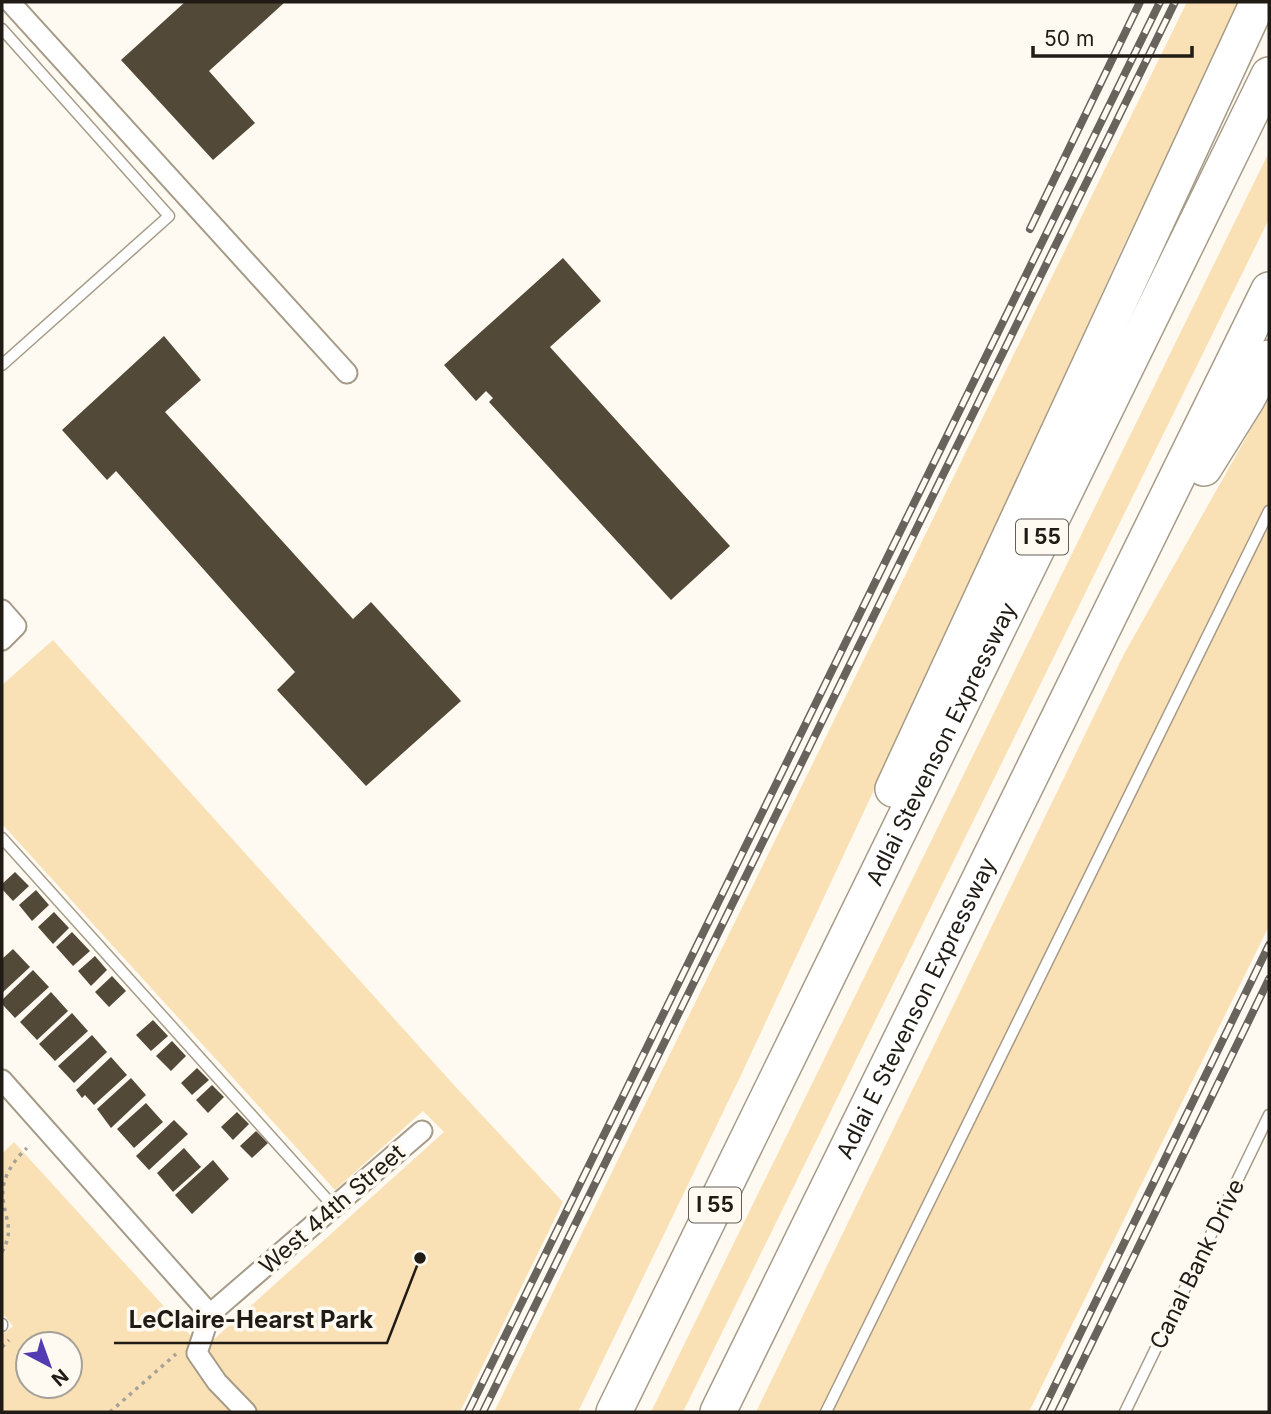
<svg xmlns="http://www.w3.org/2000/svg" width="1271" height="1414" font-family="Inter,sans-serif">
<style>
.green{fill:#fae1b5;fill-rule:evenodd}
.building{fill:#534938}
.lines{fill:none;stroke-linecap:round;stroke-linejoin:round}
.lane-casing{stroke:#a69b88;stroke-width:13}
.street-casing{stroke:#a69b88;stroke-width:23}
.highway-casing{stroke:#a69b88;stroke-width:38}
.path{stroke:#a6a199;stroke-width:3.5;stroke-dasharray:3.5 5;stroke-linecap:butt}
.lane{stroke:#fff;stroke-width:10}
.street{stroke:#fff;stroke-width:19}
.highway{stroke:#fff;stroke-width:35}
.rail-casing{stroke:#68635c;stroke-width:8}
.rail{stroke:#fefaf1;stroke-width:5;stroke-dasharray:16;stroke-linecap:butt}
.labels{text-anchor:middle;stroke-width:7;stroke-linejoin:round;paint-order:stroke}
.shield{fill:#fefaf1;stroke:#635e56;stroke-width:2}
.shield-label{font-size:21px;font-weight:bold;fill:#201b14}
.street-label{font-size:23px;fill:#201b14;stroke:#fefaf1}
.leader{fill:none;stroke:#201b14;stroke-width:2.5}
.callout-dot{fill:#201b14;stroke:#fefaf1;stroke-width:2.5}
.callout-label{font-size:24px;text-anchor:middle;font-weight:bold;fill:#201b14;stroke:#fefaf1;stroke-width:7;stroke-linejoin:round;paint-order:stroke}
</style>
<rect width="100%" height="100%" fill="#fefaf1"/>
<g class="green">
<path d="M1187 2H1241L1122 249 950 627 742 1073 578 1412H494Z"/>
<path d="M1269 152V219L683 1412H651Z"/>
<path d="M1269 397V926L1029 1412H756L1124 654Z"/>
<path d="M53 640 453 1084 563 1202 460 1412H2V1335L13 1326 2 1313V1154L14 1142 203 1349 444 1132 423 1111 335 1190 2 824V685ZM28 1344H70V1386H28Z"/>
</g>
<g class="building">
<path d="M185 2H285L209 71 255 123 213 160 121 60Z"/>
<path d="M563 258 601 301 550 347 730 546 671 600 489 402 493 398 486 391 476 401 444 365Z"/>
<path d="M164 336 201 380 165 412 353 619 371 602 461 701 366 786 277 690 295 672 116 471 107 480 62 430Z"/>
<path d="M15 872 29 886 13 901 2 889V884Z"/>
<path d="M36 890 49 905 32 921 19 905Z"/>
<path d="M54 912 69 928 53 944 38 927Z"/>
<path d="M72 932 90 951 73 966 56 947Z"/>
<path d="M13 949 30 967 2 993V959Z"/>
<path d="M95 956 107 970 91 986 78 971Z"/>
<path d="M33 970 49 987 15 1018 2 1004V1000Z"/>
<path d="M112 976 126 991 109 1007 95 992Z"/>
<path d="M51 992 68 1011 37 1040 20 1022Z"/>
<path d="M72 1013 88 1031 55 1061 39 1044Z"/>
<path d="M153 1020 168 1036 151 1051 136 1035Z"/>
<path d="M92 1035 107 1052 74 1083 58 1066Z"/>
<path d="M172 1041 186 1056 171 1071 156 1056Z"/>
<path d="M111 1057 127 1075 94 1105 85 1095 82 1098 76 1090Z"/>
<path d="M197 1068 209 1080 192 1095 181 1083Z"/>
<path d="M131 1078 146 1095 111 1128 97 1109Z"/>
<path d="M212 1085 224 1097 208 1113 196 1100Z"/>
<path d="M146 1103 163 1122 134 1148 117 1129Z"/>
<path d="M237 1112 249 1124 233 1140 221 1127Z"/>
<path d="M174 1120 188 1134 149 1170 136 1156Z"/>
<path d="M256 1131 268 1143 252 1158 240 1146Z"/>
<path d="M184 1148 201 1167 173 1192 157 1173Z"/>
<path d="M213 1160 229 1179 192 1214 175 1195Z"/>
</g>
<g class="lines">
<g class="lane-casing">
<g id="lane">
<path d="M2 29 169 216 2 365"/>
<path d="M2 838 334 1207"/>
<path d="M2 1324V1326"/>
<path d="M826 1412 1269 511"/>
<path d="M1125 1412 1269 1115"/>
</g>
</g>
<g class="street-casing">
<g id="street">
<path d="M10 2 347 373"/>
<path d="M2 610 16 626 2 640"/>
<path d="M2 1080 210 1314"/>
<path d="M210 1314 422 1131"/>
<path d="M210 1314 197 1353 217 1382 246 1412"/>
</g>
</g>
<g class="highway-casing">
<g id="highway">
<path d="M1204 468 1247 399 1269 358"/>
<path d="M893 789 1258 2"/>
<path id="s1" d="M614 1412 1269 75"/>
<path id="s2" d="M718 1412 1269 290"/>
</g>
</g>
<g class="path">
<path d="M2 1252C15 1228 5 1222 3 1197 1 1178 14 1160 27 1148"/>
<path d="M2 1347 9 1340"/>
<path d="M110 1412 176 1354"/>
</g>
<use href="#lane" class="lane"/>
<use href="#street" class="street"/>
<use href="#highway" class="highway"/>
<g class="rail-casing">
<g id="rail">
<path d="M1030 229 1140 2"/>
<path d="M468 1412 1160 2"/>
<path d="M483 1412 1175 2"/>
<path d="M1042 1412 1269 945"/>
<path d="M1058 1412 1269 979"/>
</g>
</g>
<use href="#rail" class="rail"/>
</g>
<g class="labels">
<g class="shield">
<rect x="1016" y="519.5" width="52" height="35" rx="5"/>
<rect x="689" y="1187.5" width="52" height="35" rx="5"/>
</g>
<g class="shield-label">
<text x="1042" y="544">I 55</text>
<text x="715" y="1212">I 55</text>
</g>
<g class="street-label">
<text dy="8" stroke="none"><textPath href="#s1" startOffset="744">Adlai Stevenson Expressway</textPath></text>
<text dy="8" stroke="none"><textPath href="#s2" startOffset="450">Adlai E Stevenson Expressway</textPath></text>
<text transform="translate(332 1209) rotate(-41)" y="8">West 44th Street</text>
<text transform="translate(1197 1264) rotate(-64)" y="8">Canal Bank Drive</text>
</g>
</g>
<path class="leader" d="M420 1258L387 1343H114"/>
<circle class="callout-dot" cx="420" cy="1258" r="7"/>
<g class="callout-label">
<text x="251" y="1328">LeClaire-Hearst Park</text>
</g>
<rect width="1271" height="1414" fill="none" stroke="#201b14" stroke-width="7"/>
<g transform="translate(49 1365) rotate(139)"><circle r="33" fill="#fefaf1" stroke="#a5a199" stroke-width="2"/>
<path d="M0-5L12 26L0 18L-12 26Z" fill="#533bb3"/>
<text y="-10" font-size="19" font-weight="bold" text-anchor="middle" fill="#201b14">N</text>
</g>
<path d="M1033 46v10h159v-10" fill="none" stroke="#201b14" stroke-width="3.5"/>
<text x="1044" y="46" font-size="21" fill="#201b14" stroke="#fefaf1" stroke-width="5" paint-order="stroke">50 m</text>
</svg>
